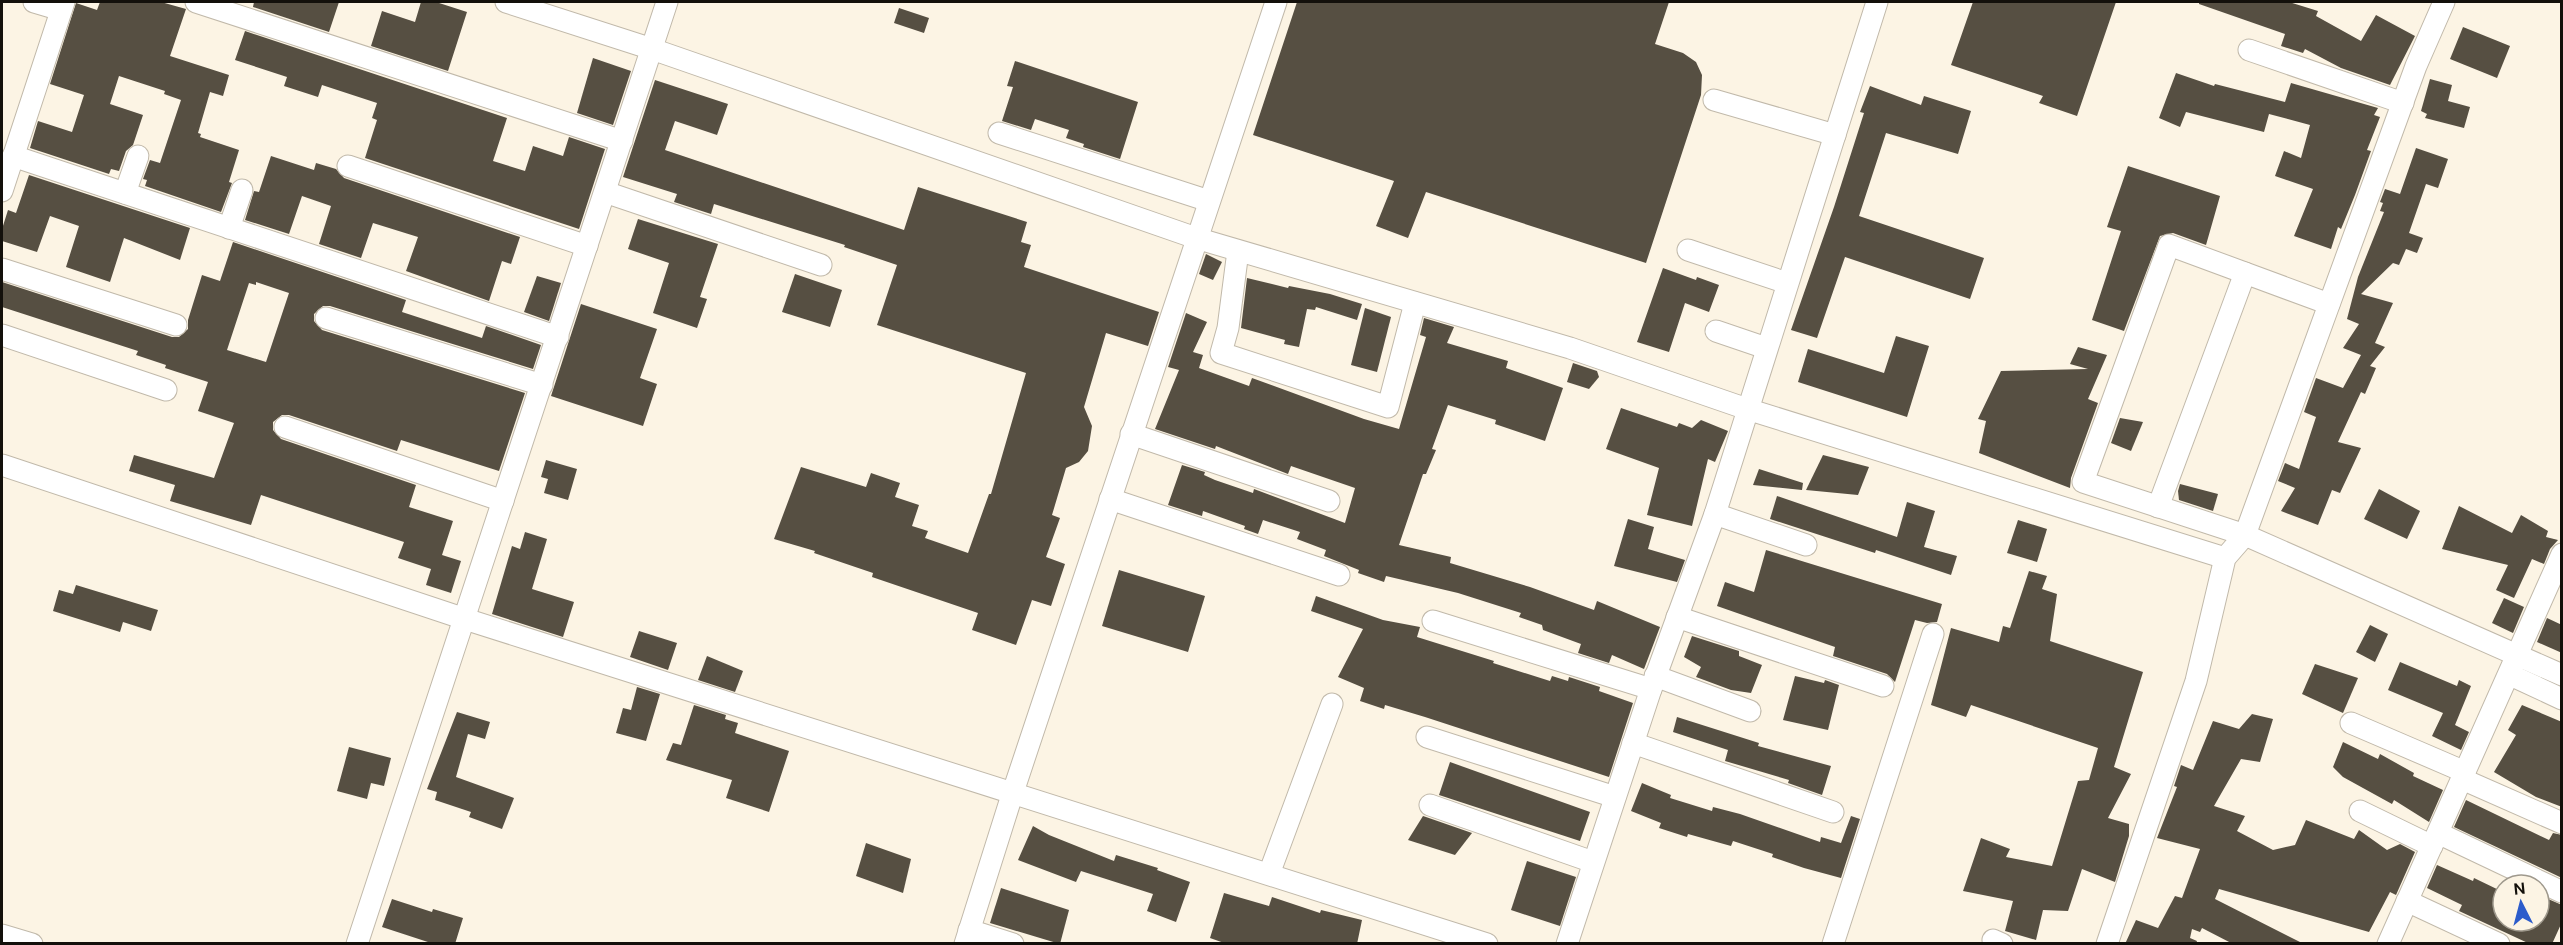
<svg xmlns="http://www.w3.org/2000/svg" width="2563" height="945" font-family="'DM Sans',sans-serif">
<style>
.building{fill:#564f42;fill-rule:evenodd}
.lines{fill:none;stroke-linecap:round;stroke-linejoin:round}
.minor-casing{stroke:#c1b9aa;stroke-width:23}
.minor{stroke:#fff;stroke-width:21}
</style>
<rect width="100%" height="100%" fill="#fcf4e4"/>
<g class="building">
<path d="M100 2H161L186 9 170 56 229 75 223 96 210 92 198 133 201 134 200 137 239 150 229 182 232 183 221 212 145 186 147 180 143 179 150 160 160 163 181 100 164 94 165 91 119 76 110 104 143 115 133 145 126 151 119 171 111 169 109 174 30 148 38 121 72 132 84 95 50 84 76 3 97 10Z"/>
<path d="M254 2H339L329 32 253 7Z"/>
<path d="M421 2H436L467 12 448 71 371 46 382 11 415 22Z"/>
<path d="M1297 2H1669L1655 44 1683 53 1696 62 1702 75 1701 95 1646 263 1426 192 1408 238 1376 226 1394 181 1253 135Z"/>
<path d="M1973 2H2116L2077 116 2039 103 2043 96 1951 65Z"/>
<path d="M2199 2H2289L2318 11 2316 16 2361 41 2376 15 2415 36 2390 85 2341 68 2305 49 2303 53 2281 46 2285 34 2199 4Z"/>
<path d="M899 8 929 18 924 33 894 23Z"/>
<path d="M2463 27 2510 46 2497 78 2450 59Z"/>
<path d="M245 31 507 118 493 161 525 171 533 146 563 156 569 137 605 149 579 229 365 158 377 120 372 118 377 103 322 85 318 97 284 86 287 77 235 60Z"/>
<path d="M593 58 631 71 613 125 577 113Z"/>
<path d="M1015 61 1138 102 1120 159 1083 147 1084 144 1066 138 1069 130 1035 119 1031 130 1002 121 1013 87 1007 86Z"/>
<path d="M2176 73 2214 86 2215 84 2285 102 2291 83 2378 108 2374 115 2380 117 2367 150 2371 151 2355 195 2341 229 2338 227 2331 249 2294 236 2313 189 2275 176 2284 151 2301 158 2310 125 2269 114 2264 132 2186 112 2180 127 2159 118Z"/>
<path d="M2430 79 2452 85 2448 101 2470 107 2464 128 2425 118 2427 114 2421 111Z"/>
<path d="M655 80 728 104 717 135 675 121 665 150 904 230 918 187 1027 222 1021 242 1031 245 1024 267 1159 312 1148 346 1106 333 1084 407 1092 426 1088 451 1079 462 1066 468 1052 515 1060 518 1046 557 1065 564 1051 606 1032 600 1016 645 972 630 978 613 872 577 873 573 814 553 815 551 774 539 801 467 866 487 871 473 900 483 895 497 919 505 912 526 928 531 925 538 968 553 989 494H991L1026 373 877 325 897 265 844 247 845 245 714 204 711 214 674 202 677 194 623 177Z"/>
<path d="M1870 86 1921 105 1924 96 1971 111 1958 154 1886 133 1859 216 1984 258 1970 299 1845 257 1817 338 1791 330 1834 207 1864 113 1860 112Z"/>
<path d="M2416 148 2448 159 2438 188 2426 184 2409 233 2423 238 2417 253 2406 249 2399 265 2393 263 2361 294 2393 303 2375 343 2385 347 2370 366 2376 368 2365 394 2361 392 2338 442 2361 448 2340 493 2332 490 2318 525 2281 511 2295 488 2278 481 2285 463 2299 469 2316 417 2304 412 2316 378 2343 388 2361 355 2343 348 2359 324 2347 319 2358 277 2384 212 2380 211 2383 203 2380 202 2385 189 2400 194Z"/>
<path d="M271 156 314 170 316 163 336 169 344 178 520 237 511 264 502 261 489 301 406 271 418 237 373 223 361 258 319 244 331 206 302 196 289 234 245 220 254 191 259 192Z"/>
<path d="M2128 166 2220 196 2206 245 2173 233 2160 236 2124 331 2092 320 2121 231 2107 227Z"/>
<path d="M29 175 190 228 180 260 124 238 110 282 66 267 79 226 50 216 37 252 2 241V229L8 210 16 213Z"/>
<path d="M638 219 718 244 700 297 707 299 697 328 653 313 669 263 628 249Z"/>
<path d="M233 242 406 300 402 312 482 338 486 326 541 345 533 369 330 306H323L314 314V321L322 330 525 393 499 471 401 440 397 451 289 415H282L273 422V430L281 439 416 485 409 507 453 521 442 555 461 561 451 593 426 585 431 569 398 558 404 542 261 495 251 525 170 501 175 485 129 471 134 455 214 478 234 423 198 411 208 382 165 368 166 365 136 355 138 351 2 307V282L172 337H179L188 329V320L202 275 220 281ZM256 282 289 293 266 362 227 350 249 283 256 285Z"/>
<path d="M1206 254 1222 262 1213 280 1199 274Z"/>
<path d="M1663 268 1696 280 1697 277 1719 285 1709 312 1685 303 1669 352 1637 342Z"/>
<path d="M795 274 842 290 830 327 782 312Z"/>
<path d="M537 276 561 283 549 321 524 312Z"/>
<path d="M1247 278 1288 288 1289 286 1330 294 1362 304 1357 320 1316 307 1315 310 1307 309 1299 347 1284 344 1285 340 1241 328Z"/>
<path d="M581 304 657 329 640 378 657 384 643 426 551 396Z"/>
<path d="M1365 308 1391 317 1377 372 1351 365Z"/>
<path d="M1186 313 1207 322 1193 352 1203 355 1199 368 1249 386 1252 378 1364 419 1399 429 1426 337 1420 335 1424 318 1454 327 1447 343 1508 361 1506 368 1563 388 1545 441 1495 424 1496 420 1448 405 1432 449 1436 450 1426 474H1423L1399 545 1451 557 1450 563 1530 587 1594 610 1597 601 1660 627 1644 669 1612 655 1609 663 1578 653 1581 644 1543 630 1542 625 1519 617 1521 613 1458 593 1386 576 1384 582 1358 573 1359 570 1324 556 1326 550 1297 539 1300 532 1263 520 1258 534 1244 529 1245 526 1203 511 1202 516 1168 505 1182 465 1205 472 1204 475 1215 480 1253 493 1254 489 1345 523 1355 488 1291 466 1288 474 1216 446 1215 449 1155 429 1179 370 1168 367Z"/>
<path d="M1896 336 1929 346 1907 417 1798 382 1808 349 1884 373Z"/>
<path d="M2078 347 2107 355 2088 399 2098 403 2071 478 2070 488 1979 453 1986 421 1978 419 2001 371 2088 369 2070 364Z"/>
<path d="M1573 363 1597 371 1599 377 1589 389 1567 382Z"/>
<path d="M1621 408 1677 427 1679 423 1692 428 1701 420 1728 431 1715 462 1708 459 1692 526 1647 515 1659 468 1606 449Z"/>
<path d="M2120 418 2143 422 2131 451 2111 443Z"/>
<path d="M1823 455 1869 467 1858 495 1806 490Z"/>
<path d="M546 460 577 469 568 500 544 493 548 479 541 477Z"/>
<path d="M1759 469 1803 483 1802 490 1753 485Z"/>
<path d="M2180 484 2218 494 2213 511 2179 500 2178 491Z"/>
<path d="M2379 489 2420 511 2407 539 2364 519Z"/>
<path d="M1777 496 1897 537 1907 502 1935 511 1924 547 1957 556 1951 575 1876 550 1875 553 1770 519Z"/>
<path d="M2459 506 2512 533 2521 515 2548 531 2546 537 2558 540 2550 549 2544 564 2532 559 2514 598 2496 590 2508 565 2442 549Z"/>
<path d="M1628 519 1654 527 1648 549 1685 560 1677 582 1614 566Z"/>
<path d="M2018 520 2047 529 2037 562 2007 553Z"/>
<path d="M525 532 547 539 532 589 574 602 563 637 492 614 512 546 520 549Z"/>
<path d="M1766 550 1942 604 1937 622 1927 623 1915 620 1895 682 1887 674 1833 656 1835 647 1717 606 1725 582 1754 592Z"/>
<path d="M1119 570 1205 596 1188 652 1102 626Z"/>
<path d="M2029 571 2047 576 2042 589 2057 594 2050 641 2143 672 2114 767 2131 774 2108 818 2129 824V836L2115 882 2082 869 2068 911 2043 910 2036 940 2005 931 2013 901 1963 891 1981 838 2010 849 2006 857 2052 866 2078 781 2089 780 2098 748 1971 705 1966 717 1931 705 1951 628 1999 642 2003 626 2010 628Z"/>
<path d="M76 585 158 610 151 631 123 622 120 632 53 611 59 590 73 594Z"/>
<path d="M1316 596 1383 620 1420 627 1417 637 1494 661 1493 663 1550 681 1552 676 1568 681 1569 677 1600 687 1599 691 1633 703 1609 777 1425 717 1385 705 1384 709 1360 701 1364 688 1338 677 1363 629 1311 611Z"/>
<path d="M2504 598 2524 607 2513 633 2492 623Z"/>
<path d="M2547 618 2562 625V653L2537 642Z"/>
<path d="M2370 625 2388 634 2375 662 2356 652Z"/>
<path d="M639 631 677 643 668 670 630 657Z"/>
<path d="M1692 636 1739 651V656L1762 665 1751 693 1731 690 1696 677 1701 667 1684 657Z"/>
<path d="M707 656 743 671 735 692 698 680Z"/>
<path d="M2400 662 2457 686 2459 680 2471 686 2455 725 2469 732 2461 750 2432 736 2443 713 2388 690Z"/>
<path d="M2315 664 2358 678 2343 713 2302 694Z"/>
<path d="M1795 676 1824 683 1825 680 1839 685 1828 730 1783 720Z"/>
<path d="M637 687 660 694 646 741 616 733 623 708 631 710Z"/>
<path d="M694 705 726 715 725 719 738 723 735 733 789 751 769 812 726 798 732 780 666 760 673 743 681 745Z"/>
<path d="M2522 705 2562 722V807L2536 797 2494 772 2516 735 2508 730Z"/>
<path d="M457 712 490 722 485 739 468 734 456 777 514 798 502 829 469 817 471 812 435 800 437 792 427 789Z"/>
<path d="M2252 714 2273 719 2260 762 2241 759 2214 806 2245 816 2237 831 2273 850 2295 845 2306 820 2354 839 2359 830 2387 850 2400 844 2415 852 2396 895 2390 892 2369 932 2219 889 2215 899 2304 944H2233L2202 928 2200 932 2192 929 2190 938 2197 941 2196 944H2125L2136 920 2158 928 2175 896 2182 898 2200 849 2157 838 2177 787 2174 786 2181 765 2193 770 2213 721 2239 729Z"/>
<path d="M1677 717 1759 743 1758 746 1831 766 1822 795 1788 783 1789 780 1725 761 1728 750 1673 732Z"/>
<path d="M2343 742 2378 759 2380 754 2414 773 2413 776 2443 790 2429 822 2394 800 2392 804 2343 777 2333 767Z"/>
<path d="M349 747 391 758 384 786 371 783 367 799 337 791Z"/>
<path d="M1450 762 1590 812 1580 841 1439 795Z"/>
<path d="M1642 783 1671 795 1670 798 1712 811 1713 807 1740 814 1820 842 1821 837 1841 843 1851 816 1860 819 1841 878 1804 868 1772 857 1773 854 1733 841 1731 846 1688 834 1687 837 1659 828 1661 823 1631 811Z"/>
<path d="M2466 800 2549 840 2553 833 2562 835V878L2454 827Z"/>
<path d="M1423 816 1426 817 1472 833 1455 855 1408 840Z"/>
<path d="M1033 826 1049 835 1114 861 1116 855 1158 868 1157 870 1190 882 1176 922 1147 911 1153 894 1081 871 1076 882 1018 860Z"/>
<path d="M866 843 911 859 903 893 856 876Z"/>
<path d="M1527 861 1576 877 1560 926 1511 910Z"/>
<path d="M2437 865 2473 881 2474 878 2503 892V921H2539V895L2562 905V922L2552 944H2530L2459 911 2462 905 2427 888Z"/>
<path d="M1001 888 1069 910 1060 944 990 923Z"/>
<path d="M1224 893 1269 906 1272 897 1320 913 1321 910 1362 920 1357 944H1227L1210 938Z"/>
<path d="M392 899 432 912 433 909 463 918 455 944H434L382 927Z"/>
</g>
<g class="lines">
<g class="minor-casing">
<g id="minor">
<path d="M34 2 61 10"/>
<path d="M196 2 622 141"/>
<path d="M506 2 652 49 1196 238 1570 348 1747 409 2225 558"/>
<path d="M2249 50 2403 103"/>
<path d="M1714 100 1835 135"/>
<path d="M999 133 1209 201"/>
<path d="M13 156 558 337"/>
<path d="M348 166 587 246"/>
<path d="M2 191 64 2"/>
<path d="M605 192 821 265"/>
<path d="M125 193 138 156"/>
<path d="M229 228 242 190"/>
<path d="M1688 250 1787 283"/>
<path d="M1238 251 1228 328 1221 353 1388 407 1415 303"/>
<path d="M2 269 176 325"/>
<path d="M2329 304 2169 245 2083 482 2245 535 2562 675"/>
<path d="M326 318 542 385"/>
<path d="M1716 331 1766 348"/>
<path d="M2 335 166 390"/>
<path d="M285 427 503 501"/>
<path d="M1131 434 1329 501"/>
<path d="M2 465 465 619 1487 944"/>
<path d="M1110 499 1339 575"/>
<path d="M2158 507 2245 273"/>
<path d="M1715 514 1806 545"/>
<path d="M1677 617 1883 686"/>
<path d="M1433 621 1651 689"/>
<path d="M1655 676 1750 711"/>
<path d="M2517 678 2562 699"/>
<path d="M2351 723 2465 772"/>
<path d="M1427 737 1615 797"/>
<path d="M1633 743 1833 812"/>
<path d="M2462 779 2562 823"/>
<path d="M1430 805 1593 862"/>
<path d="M2360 811 2432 846"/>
<path d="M2438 833 2562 892"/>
<path d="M1269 874 1332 704"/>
<path d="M2407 901 2499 944"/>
<path d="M969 930 1013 944"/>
<path d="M2 935 32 944"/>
<path d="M1993 940 2002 944"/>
<path d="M357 944 667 2"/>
<path d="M965 944 1013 792 1276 2"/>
<path d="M1567 944 1651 689 1715 514 1877 2"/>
<path d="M1833 944 1933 634"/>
<path d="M2107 944 2196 681 2225 558 2245 535 2416 66 2444 2"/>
<path d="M2388 944 2562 554"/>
</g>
</g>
<use href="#minor" class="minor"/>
</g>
<rect width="2563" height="945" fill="none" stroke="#13100b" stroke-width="6"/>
<g transform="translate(2521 903) rotate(354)"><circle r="28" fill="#fcf4e4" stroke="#9f998d" stroke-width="1.5"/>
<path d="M0-4.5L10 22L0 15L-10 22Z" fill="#2c5ccb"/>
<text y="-9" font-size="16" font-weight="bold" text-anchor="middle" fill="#13100b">N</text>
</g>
</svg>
